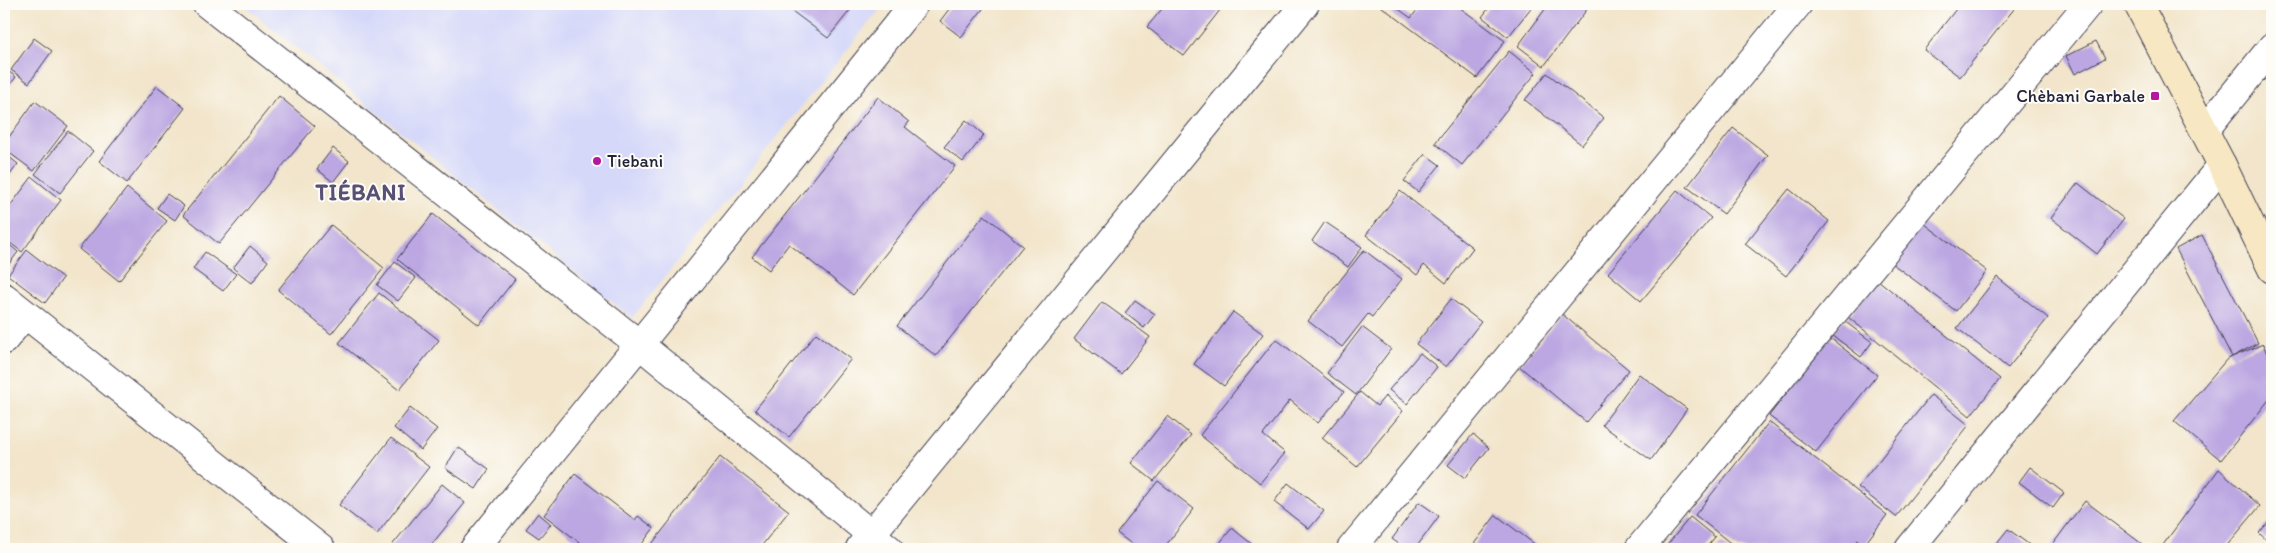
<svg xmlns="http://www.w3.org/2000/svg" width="2276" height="553" font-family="Itim,sans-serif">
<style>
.built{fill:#d5d8f9}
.building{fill:#bca7e2}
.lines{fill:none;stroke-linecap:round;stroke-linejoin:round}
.minor-casing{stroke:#413f51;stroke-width:30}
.secondary-casing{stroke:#413f51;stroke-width:30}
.minor{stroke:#fff;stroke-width:28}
.secondary{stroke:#f7e8c3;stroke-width:28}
.poi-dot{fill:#b5179e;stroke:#fdfcf7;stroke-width:2}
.labels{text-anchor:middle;stroke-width:4;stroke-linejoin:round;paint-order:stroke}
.poi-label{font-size:18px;fill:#22223b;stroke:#fdfcf7;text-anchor:end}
.district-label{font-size:22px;font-weight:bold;letter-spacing:1px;fill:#585175;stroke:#fdfcf7}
</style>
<rect width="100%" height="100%" fill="#fdfcf7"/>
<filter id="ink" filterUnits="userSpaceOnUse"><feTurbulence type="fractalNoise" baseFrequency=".02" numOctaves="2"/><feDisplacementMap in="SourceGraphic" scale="10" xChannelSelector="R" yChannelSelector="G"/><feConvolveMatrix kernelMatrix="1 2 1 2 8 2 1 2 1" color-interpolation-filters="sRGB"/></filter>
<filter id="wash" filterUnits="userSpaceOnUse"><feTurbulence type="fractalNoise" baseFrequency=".0096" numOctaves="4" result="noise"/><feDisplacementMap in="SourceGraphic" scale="20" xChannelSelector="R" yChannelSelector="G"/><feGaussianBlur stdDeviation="1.12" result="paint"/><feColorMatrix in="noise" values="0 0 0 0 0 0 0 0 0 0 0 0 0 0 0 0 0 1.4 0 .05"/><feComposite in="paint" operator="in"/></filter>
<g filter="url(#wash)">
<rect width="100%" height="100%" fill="#f2e5cb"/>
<path class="built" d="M242 4H884L632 318Z"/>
<g id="blocks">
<g class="building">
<path d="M791 4H855L828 38 788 8Z"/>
<path d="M953 4 986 5 961 37 940 21Z"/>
<path d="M1166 4H1222L1224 5 1184 56 1147 27Z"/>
<path d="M1378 4H1394L1393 5 1411 18 1422 4H1455L1505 41 1477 78Z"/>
<path d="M1492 4H1534L1508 37 1482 17Z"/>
<path d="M1549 4H1591L1544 66 1518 46Z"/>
<path d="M1960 4H2018L1960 77 1924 50Z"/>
<path d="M34 38 52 51 29 83 11 70Z"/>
<path d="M2096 41 2105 58 2075 74 2066 56Z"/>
<path d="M1509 51 1536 73 1462 165 1435 143Z"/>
<path d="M4 68 16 77 4 93Z"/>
<path d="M1547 73 1604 118 1582 145 1525 100Z"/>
<path d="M157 86 185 108 127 183 99 161Z"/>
<path d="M279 96 315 126 219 244 183 215Z"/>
<path d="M878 97 909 122 905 127 955 166 853 295 789 244 769 270 752 257Z"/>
<path d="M35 101 68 126 34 171 4 149V144Z"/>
<path d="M966 120 984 135 963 162 944 147Z"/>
<path d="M1733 128 1768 155 1724 214 1687 187Z"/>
<path d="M68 131 93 151 60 193 35 174Z"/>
<path d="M333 148 349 161 333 182 317 169Z"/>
<path d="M4 153 18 164 4 183Z"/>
<path d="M1425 154 1440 165 1418 192 1404 181Z"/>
<path d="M32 177 61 200 22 252 4 238V214Z"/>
<path d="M2078 183 2124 219 2097 254 2051 218Z"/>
<path d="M127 188 167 221 119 281 79 249Z"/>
<path d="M1789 189 1829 221 1786 276 1745 244Z"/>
<path d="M1677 190 1711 218 1641 301 1608 273Z"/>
<path d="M1400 191 1473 248 1446 283 1424 265 1417 275 1366 235Z"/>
<path d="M167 194 184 206 175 220 157 208Z"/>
<path d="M433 214 515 279 479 325 397 259Z"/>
<path d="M984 215 1023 246 936 356 897 326Z"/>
<path d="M1921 221 1987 271 1956 311 1890 262Z"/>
<path d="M1325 222 1362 247 1348 267 1312 241Z"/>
<path d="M331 225 384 268 331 334 278 290Z"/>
<path d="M2202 235 2258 343 2232 357 2176 249Z"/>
<path d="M4 240 18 252 4 271Z"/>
<path d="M250 246 268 261 252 283 233 268Z"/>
<path d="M27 250 63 278 45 303 8 275Z"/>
<path d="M1364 250 1402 279 1372 317 1368 314 1342 347 1308 321Z"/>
<path d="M205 252 236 274 223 291 193 269Z"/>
<path d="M395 262 416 278 398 301 377 285Z"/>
<path d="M1997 277 2048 318 2008 368 1957 328Z"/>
<path d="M1878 280 2000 379 1970 416 1848 317Z"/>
<path d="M379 293 439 340 399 390 339 343Z"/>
<path d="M1451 299 1481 322 1446 367 1416 344Z"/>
<path d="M1135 300 1155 314 1144 328 1125 313Z"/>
<path d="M1102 302 1150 337 1121 374 1074 339Z"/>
<path d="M1233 312 1263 334 1224 386 1194 364Z"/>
<path d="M1562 314 1629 370 1586 422 1519 366Z"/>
<path d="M1843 320 1872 342 1861 357 1832 335Z"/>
<path d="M1362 327 1391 349 1356 395 1327 373Z"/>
<path d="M816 333 851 359 789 437 755 410Z"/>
<path d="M1829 337 1877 375 1816 452 1769 416Z"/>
<path d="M1276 339 1344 392 1318 423 1290 400 1263 435 1285 453 1260 483 1200 435Z"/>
<path d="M2263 344 2272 366V396L2221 460 2174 421 2227 359Z"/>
<path d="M1420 353 1437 367 1407 404 1389 390Z"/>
<path d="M1639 374 1687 409 1651 460 1602 425Z"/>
<path d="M1360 392 1377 406 1385 396 1403 411 1357 467 1322 438Z"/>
<path d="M1931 395 1969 425 1896 517 1858 487Z"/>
<path d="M410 408 437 429 421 450 394 428Z"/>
<path d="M1168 416 1191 435 1154 481 1131 463Z"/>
<path d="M1769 422 1887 515 1864 545 1857 540 1850 549H1738L1695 515Z"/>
<path d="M1473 434 1489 448 1465 478 1448 465Z"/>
<path d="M391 438 429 467 377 534 339 505Z"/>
<path d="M458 447 489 469 476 489 445 468Z"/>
<path d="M720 457 789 511 759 549H648Z"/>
<path d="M2030 467 2064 493 2053 508 2019 482Z"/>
<path d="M2219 469 2260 506 2224 549H2160Z"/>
<path d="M575 474 635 520 638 516 654 528 638 549H588L544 515Z"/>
<path d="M1158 481 1194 509 1163 549H1138L1117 533Z"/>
<path d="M1288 483 1324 511 1309 529 1274 502Z"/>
<path d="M442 484 465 503 428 549H389Z"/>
<path d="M2085 501 2142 544 2138 549 2050 548Z"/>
<path d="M1419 502 1439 516 1415 549H1406L1392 539Z"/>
<path d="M538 513 551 524 539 538 526 529Z"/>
<path d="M1496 515 1541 549H1470Z"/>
<path d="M1690 517 1715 537 1705 549H1664Z"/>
<path d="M2272 518V545L2259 533Z"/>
<path d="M1232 528 1258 549H1215Z"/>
<path d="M2008 529 2035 549H1992Z"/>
<path d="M1721 544 1728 549H1717Z"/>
</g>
</g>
</g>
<g filter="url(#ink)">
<use href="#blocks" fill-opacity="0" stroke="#413f51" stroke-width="1"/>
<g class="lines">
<g class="minor-casing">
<g id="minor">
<path d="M207 4 639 344 889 549"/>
<path d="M2204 131 2272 47"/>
<path d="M4 297 321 549"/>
<path d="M4 340 25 314"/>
<path d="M860 548 1305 4"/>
<path d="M474 549 914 4"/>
<path d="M1351 549 1798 4"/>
<path d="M1639 549 2088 4"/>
<path d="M1909 549 2222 165"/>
</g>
</g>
<g class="secondary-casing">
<path id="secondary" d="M2138 4 2222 165 2272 269"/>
</g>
<use href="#minor" class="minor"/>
<use href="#secondary" class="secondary"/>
</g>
</g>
<g class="poi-dot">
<rect x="2150" y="91" width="10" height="10" rx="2.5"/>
<circle cx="597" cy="161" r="5"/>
</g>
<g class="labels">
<g class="poi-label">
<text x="2145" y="102">Chèbani Garbale</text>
<text x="607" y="167" text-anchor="start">Tiebani</text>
</g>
<g class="district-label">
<text x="361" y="200">TIÉBANI</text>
</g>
</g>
<rect width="2276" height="553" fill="none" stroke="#fdfcf7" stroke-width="20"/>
</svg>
